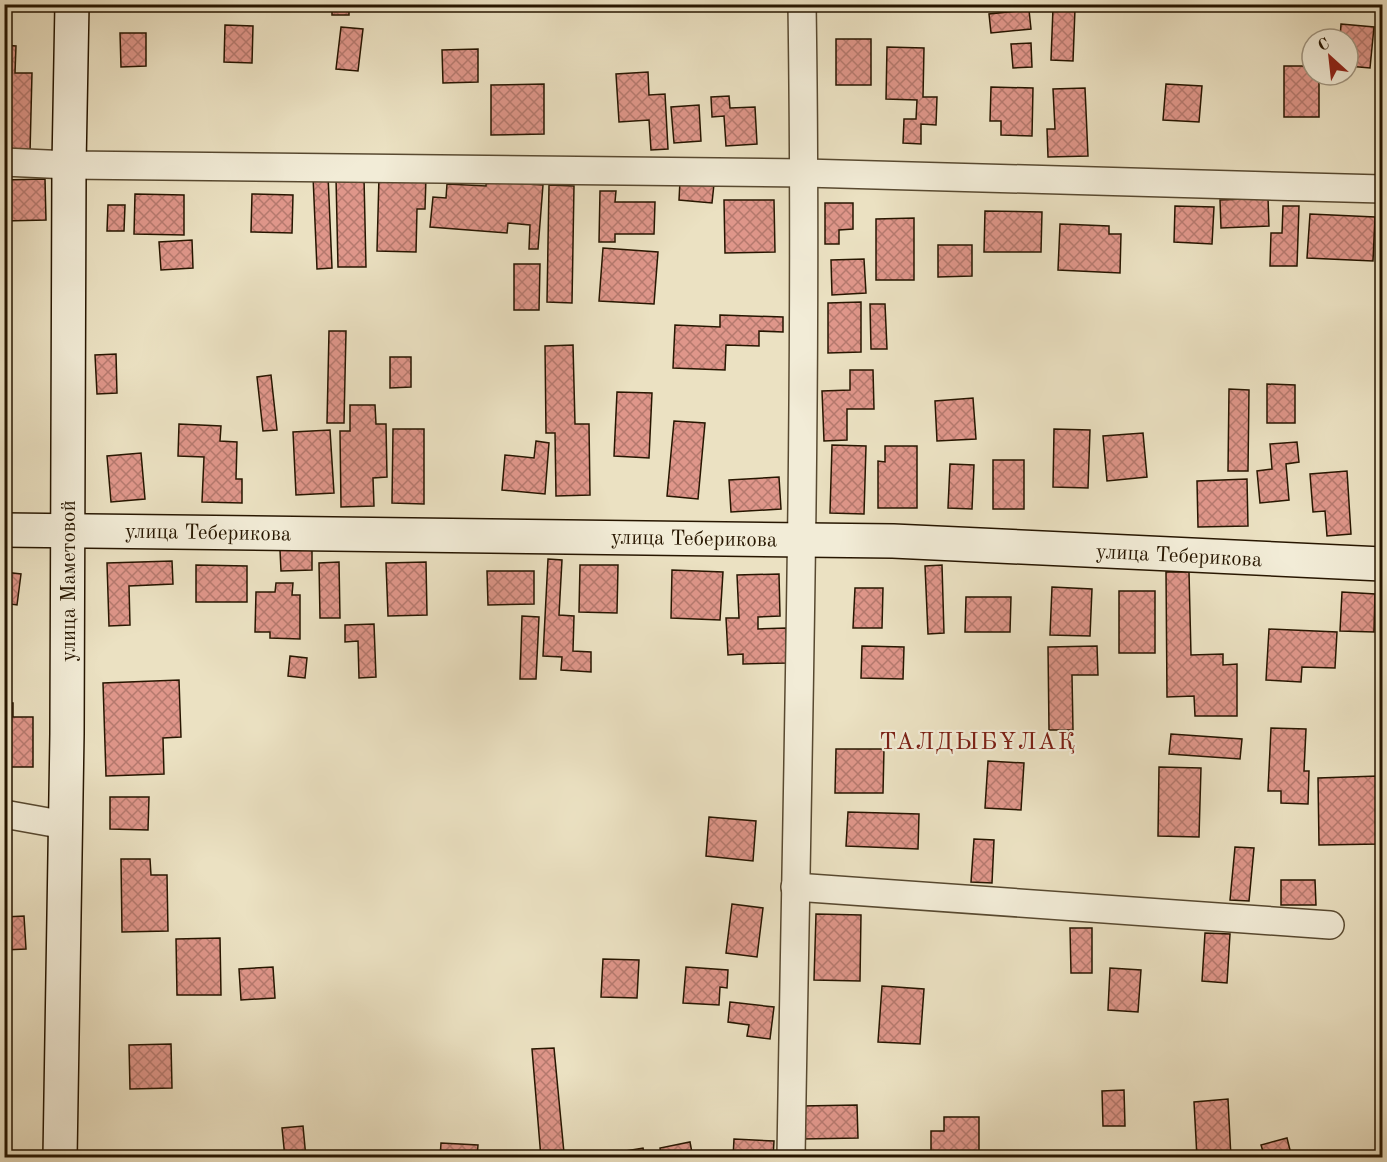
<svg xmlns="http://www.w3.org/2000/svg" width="1387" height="1162" font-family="'Old Standard TT',serif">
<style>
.building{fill:url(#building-cross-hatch);stroke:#271600;stroke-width:1.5}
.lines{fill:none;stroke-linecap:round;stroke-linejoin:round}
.street-casing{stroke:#584930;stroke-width:30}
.secondary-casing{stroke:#271600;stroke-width:36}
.street{stroke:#f2ecd7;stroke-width:27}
.secondary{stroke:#f2ecd7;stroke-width:33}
.labels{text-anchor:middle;stroke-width:4.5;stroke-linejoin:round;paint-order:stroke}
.street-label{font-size:21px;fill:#271600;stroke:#f2ecd7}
.quarter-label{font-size:24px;letter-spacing:1.5px;fill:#7a1f14;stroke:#f2ecd7}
</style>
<defs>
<pattern id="building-cross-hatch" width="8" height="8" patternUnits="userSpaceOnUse" patternTransform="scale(1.5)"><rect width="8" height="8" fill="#df968a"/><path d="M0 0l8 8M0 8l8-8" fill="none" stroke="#b5796e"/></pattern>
</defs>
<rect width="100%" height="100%" fill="#ebe1c2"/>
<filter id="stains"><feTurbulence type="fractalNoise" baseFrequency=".00333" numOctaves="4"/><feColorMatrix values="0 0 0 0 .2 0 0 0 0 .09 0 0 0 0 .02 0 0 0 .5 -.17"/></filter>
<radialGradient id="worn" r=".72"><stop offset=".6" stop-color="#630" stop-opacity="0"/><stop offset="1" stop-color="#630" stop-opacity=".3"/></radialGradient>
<g class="building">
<rect x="332" y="4" width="17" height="11"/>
<path d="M1053 8 1075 9 1073 61 1051 60Z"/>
<path d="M1029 10 1031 29 991 33 989 14Z"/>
<path d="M1341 24 1374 27 1370 68 1348 66V39H1340Z"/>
<path d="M225 25 253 26 252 63 224 62Z"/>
<path d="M341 27 363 29 358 71 336 69Z"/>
<path d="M120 33H146V66L121 67Z"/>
<rect x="836" y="39" width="35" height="46"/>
<path d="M1031 43 1032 67 1013 68 1011 44Z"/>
<path d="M4 45 16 46 15 73H32L30 153H4Z"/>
<path d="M887 47 924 48 923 97H937L936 125 921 124V144L903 143 904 119H916L917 100 886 99Z"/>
<path d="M478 49V82L443 83 442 50Z"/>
<path d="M1284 66H1312V75H1319V117H1284Z"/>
<path d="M648 72 649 95 665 94 668 149 651 150 649 120 619 122 616 74Z"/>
<path d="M544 84V134L491 135V85Z"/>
<path d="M1166 84 1202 86 1199 122 1163 120Z"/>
<path d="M991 87 1033 88 1032 136 1001 135V121H990Z"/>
<path d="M1085 88 1088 156 1048 157 1047 129H1055L1053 89Z"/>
<path d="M729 96 730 108 755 107 757 144 726 146 724 116 712 117 711 97Z"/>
<path d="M699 105 701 141 674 143 671 107Z"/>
<path d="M487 172 510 183 543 185 538 249H529L530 225 508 223 507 233 430 227 433 197 446 198 447 184 486 186Z"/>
<path d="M328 175 332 268 317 269 313 176Z"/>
<path d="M379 176 426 177 425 209H417L416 252 377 251Z"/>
<path d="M336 178H364L366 267H338Z"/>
<path d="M45 179 46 220 4 221V180Z"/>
<path d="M680 181 714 184 712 203 679 200Z"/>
<path d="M549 185 574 186 572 303 547 302Z"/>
<path d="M600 191H616L615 202H655L654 234H615V242H599Z"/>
<path d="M135 194 184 195V235L134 234Z"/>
<path d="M252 194 293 195 292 233 251 232Z"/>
<path d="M1268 198 1269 226 1221 228 1220 200Z"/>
<path d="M724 200H774L775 252 725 253Z"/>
<path d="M825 203H853V229L839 230V244H825Z"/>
<path d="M108 205H125L124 231H107Z"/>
<path d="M1175 206 1214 207 1212 244 1174 242Z"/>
<path d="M1283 206H1299L1297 266H1270L1271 233H1282Z"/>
<path d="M985 211 1042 212 1041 252H984Z"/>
<path d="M1310 214 1375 217 1373 261 1307 258Z"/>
<path d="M914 218V280H876V219Z"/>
<path d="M1060 224 1109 226V234H1121L1120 273 1058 270Z"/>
<path d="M192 240 193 268 161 270 159 242Z"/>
<path d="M938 245H972V276L938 277Z"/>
<path d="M603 248 658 252 654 304 599 301Z"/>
<path d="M864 259 866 293 832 295 831 260Z"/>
<path d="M514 264H540L539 310H514Z"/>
<path d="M861 302V352L828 353V303Z"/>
<path d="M870 304H885L887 349H871Z"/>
<path d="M720 315 783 317V332L759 331V346L726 345 725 370 673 368 675 325 720 327Z"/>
<path d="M329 331H346L344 423H327Z"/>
<path d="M573 345 575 424H589L590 495 556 496 555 433H546L545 346Z"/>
<path d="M116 354 117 393 97 394 95 355Z"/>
<path d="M390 357H411V387L390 388Z"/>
<path d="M850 370H873L874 409H847V440L824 441 822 391 850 390Z"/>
<path d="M271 375 277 430 263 431 257 377Z"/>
<path d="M1267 384 1295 385V423H1267Z"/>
<path d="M1229 389 1249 390 1248 471H1228Z"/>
<path d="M617 392 652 393 649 458 614 456Z"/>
<path d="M973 398 976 439 937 441 935 401Z"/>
<path d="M350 405H375L376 424H386L387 477 373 478 374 506 341 507 340 431H350Z"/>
<path d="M674 421 705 423 698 499 667 496Z"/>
<path d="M179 424 221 426 220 441 237 442 236 479H242V503L202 502 204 457 178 456Z"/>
<path d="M393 429H424V504L392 503Z"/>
<path d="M1054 429 1090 430 1088 488 1053 487Z"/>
<path d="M330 430 334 493 296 495 293 432Z"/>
<path d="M1143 433 1147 477 1107 481 1103 436Z"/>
<path d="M536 441 549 443 545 494 502 490 505 455 534 458Z"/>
<path d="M1297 442 1299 462 1286 464 1289 500 1260 503 1257 471 1272 469 1270 444Z"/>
<path d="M832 445 866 446 864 514 830 513Z"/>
<path d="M885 446H917V508H878V461L885 462Z"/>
<path d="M1382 446V478H1380L1379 447Z"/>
<path d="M141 453 145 499 111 502 107 456Z"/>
<rect x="993" y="460" width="31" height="49"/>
<path d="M950 464 974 465 972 509 948 508Z"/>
<path d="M1347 471 1351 534 1327 536 1325 511 1313 512 1310 474Z"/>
<path d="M779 477 781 509 731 512 729 480Z"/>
<path d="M1247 479 1248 526 1198 527 1197 481Z"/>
<rect x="1379" y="493" width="3" height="23"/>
<path d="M312 549V570L281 571 280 550Z"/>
<path d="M548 559 562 560 559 615 574 616 573 651 591 652V672L561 670 562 657 543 656Z"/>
<path d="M172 561 173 584 129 586 130 625 109 626 107 563Z"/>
<path d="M339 562 340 618H320L319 563Z"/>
<path d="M426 562 427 615 388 616 386 563Z"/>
<path d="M196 565 247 566V602H196Z"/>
<path d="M580 565H618L617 613 579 612Z"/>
<path d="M942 565 944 633 928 634 925 566Z"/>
<path d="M672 570 723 572 720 620 671 618Z"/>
<path d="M487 571H534V604L488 605Z"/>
<path d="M4 572 21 574 17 605 4 603Z"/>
<path d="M1166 572H1189L1191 655 1223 654V665L1237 664V716H1195L1194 696 1167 697Z"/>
<path d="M779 574 780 616 758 617V629L786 628 787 663 743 664V654L728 655 726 618H739L737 575Z"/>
<path d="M276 583H293L292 595H300V639L270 638V632H255L256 592H275Z"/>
<path d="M1052 587 1092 589 1090 636 1050 635Z"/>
<path d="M855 588H883L882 628H853Z"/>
<rect x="1119" y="591" width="36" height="62"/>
<path d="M1342 592 1375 594 1374 632 1340 631Z"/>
<path d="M966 597H1011L1010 632H965Z"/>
<path d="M522 616 539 617 536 679H520Z"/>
<path d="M374 624 376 677 359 678 358 641 345 642V625Z"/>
<path d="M1269 629 1337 632 1335 668 1302 667 1301 682 1266 680Z"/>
<path d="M862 646 904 647 903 679 861 678Z"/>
<path d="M1097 646 1098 675H1072L1073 730H1049L1048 647Z"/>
<path d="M290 656 307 658 305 678 288 676Z"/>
<path d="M4 668 9 691 4 692Z"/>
<path d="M179 680 181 737 163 738 164 774 106 776 103 683Z"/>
<path d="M4 703H13V717H33V767H4Z"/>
<path d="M1271 728 1306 729 1304 771H1309L1308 804 1281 803V791H1268Z"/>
<path d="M1171 734 1242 739 1240 759 1169 754Z"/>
<path d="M836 749H884L883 793H835Z"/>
<path d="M988 761 1024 763 1021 810 985 808Z"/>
<path d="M1159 767 1201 768 1199 837 1158 836Z"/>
<path d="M1378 776 1379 844 1319 845 1318 778Z"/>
<path d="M110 797H149L148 830 110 829Z"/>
<path d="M848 812 919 814 918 849 846 846Z"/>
<path d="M709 817 756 821 753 861 706 856Z"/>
<path d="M974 839 994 840 992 883 971 882Z"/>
<path d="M1235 847 1254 848 1249 901 1230 900Z"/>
<path d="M121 859H150L151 875H167L168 931 122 932Z"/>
<path d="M1281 880H1315L1316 905H1281Z"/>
<path d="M732 904 763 908 757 957 726 953Z"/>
<path d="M816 914 861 915 860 981 814 980Z"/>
<path d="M24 916 26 949 4 950V917Z"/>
<path d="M1070 928H1092V973H1071Z"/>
<path d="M1205 933 1230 934 1227 983 1202 981Z"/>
<path d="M220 938 221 995H177L176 939Z"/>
<path d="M603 959 639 960 637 998 601 997Z"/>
<path d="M273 967 275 998 241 1000 239 969Z"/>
<path d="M686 967 728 970 727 988 720 987 719 1005 683 1003Z"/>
<path d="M1110 968 1141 970 1138 1012 1108 1010Z"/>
<path d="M882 986 924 989 920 1044 878 1042Z"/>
<path d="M730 1002 774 1007 770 1039 747 1036 749 1025 728 1022Z"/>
<path d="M171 1044 172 1088 130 1089 129 1045Z"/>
<path d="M554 1048 564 1153 591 1151V1158H541L532 1049Z"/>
<path d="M1124 1090 1125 1126H1103L1102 1091Z"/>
<path d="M1228 1099 1231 1158H1197L1194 1102Z"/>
<path d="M857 1105 858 1138 802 1139 801 1106Z"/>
<path d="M944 1117H979V1158H931V1131H944Z"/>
<path d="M303 1126 306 1158H285L282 1128Z"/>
<path d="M1287 1138 1292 1158H1265L1261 1145Z"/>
<path d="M734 1139 774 1141 773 1158H733Z"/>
<path d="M690 1142 693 1158H662L660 1148Z"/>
<path d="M441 1143 478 1145 477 1158H440Z"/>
<path d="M643 1148 645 1158H601L600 1155Z"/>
<path d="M492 1151 534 1152V1158H492Z"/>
<path d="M1085 1151V1158H1039L1038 1155Z"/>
<rect x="1360" y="1151" width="22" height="7"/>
<path d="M271 1154V1158H204V1155Z"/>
</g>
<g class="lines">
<g class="street-casing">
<g id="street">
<path d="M4 162 69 165 805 173 1382 189"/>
<path d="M4 814 65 825"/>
<path d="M795 887 1330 925"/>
<path d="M791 1158C797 773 808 389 802 4"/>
</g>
</g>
<g class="secondary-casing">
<g id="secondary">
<path d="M4 530 893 541 1382 564"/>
<path d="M60 1158 67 734 69 165 72 4"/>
</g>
</g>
<use href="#street" class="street"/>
<use href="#secondary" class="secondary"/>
</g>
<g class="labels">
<g class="street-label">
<text transform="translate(208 532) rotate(1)" y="7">улица Теберикова</text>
<text transform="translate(694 538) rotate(1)" y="7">улица Теберикова</text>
<text transform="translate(1179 555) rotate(3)" y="7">улица Теберикова</text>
<text transform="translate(68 581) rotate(-90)" y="7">улица Маметовой</text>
</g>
<g class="quarter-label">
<text x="978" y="749">ТАЛДЫБҰЛАҚ</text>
</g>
</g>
<rect width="1387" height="1162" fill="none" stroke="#ebe1c2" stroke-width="24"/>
<rect x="6" y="6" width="1375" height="1150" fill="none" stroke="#271600" stroke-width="3"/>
<rect x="12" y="12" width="1363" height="1138" fill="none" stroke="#271600" stroke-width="1.5"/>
<g transform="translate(1330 57) rotate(333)"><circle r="28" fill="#f2ecd7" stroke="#a19681" stroke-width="1.5"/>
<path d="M0-4.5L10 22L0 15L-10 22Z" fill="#8f2418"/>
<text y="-9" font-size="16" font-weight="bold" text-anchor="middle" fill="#271600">С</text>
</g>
<rect width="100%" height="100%" filter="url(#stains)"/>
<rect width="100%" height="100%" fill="url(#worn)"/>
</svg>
